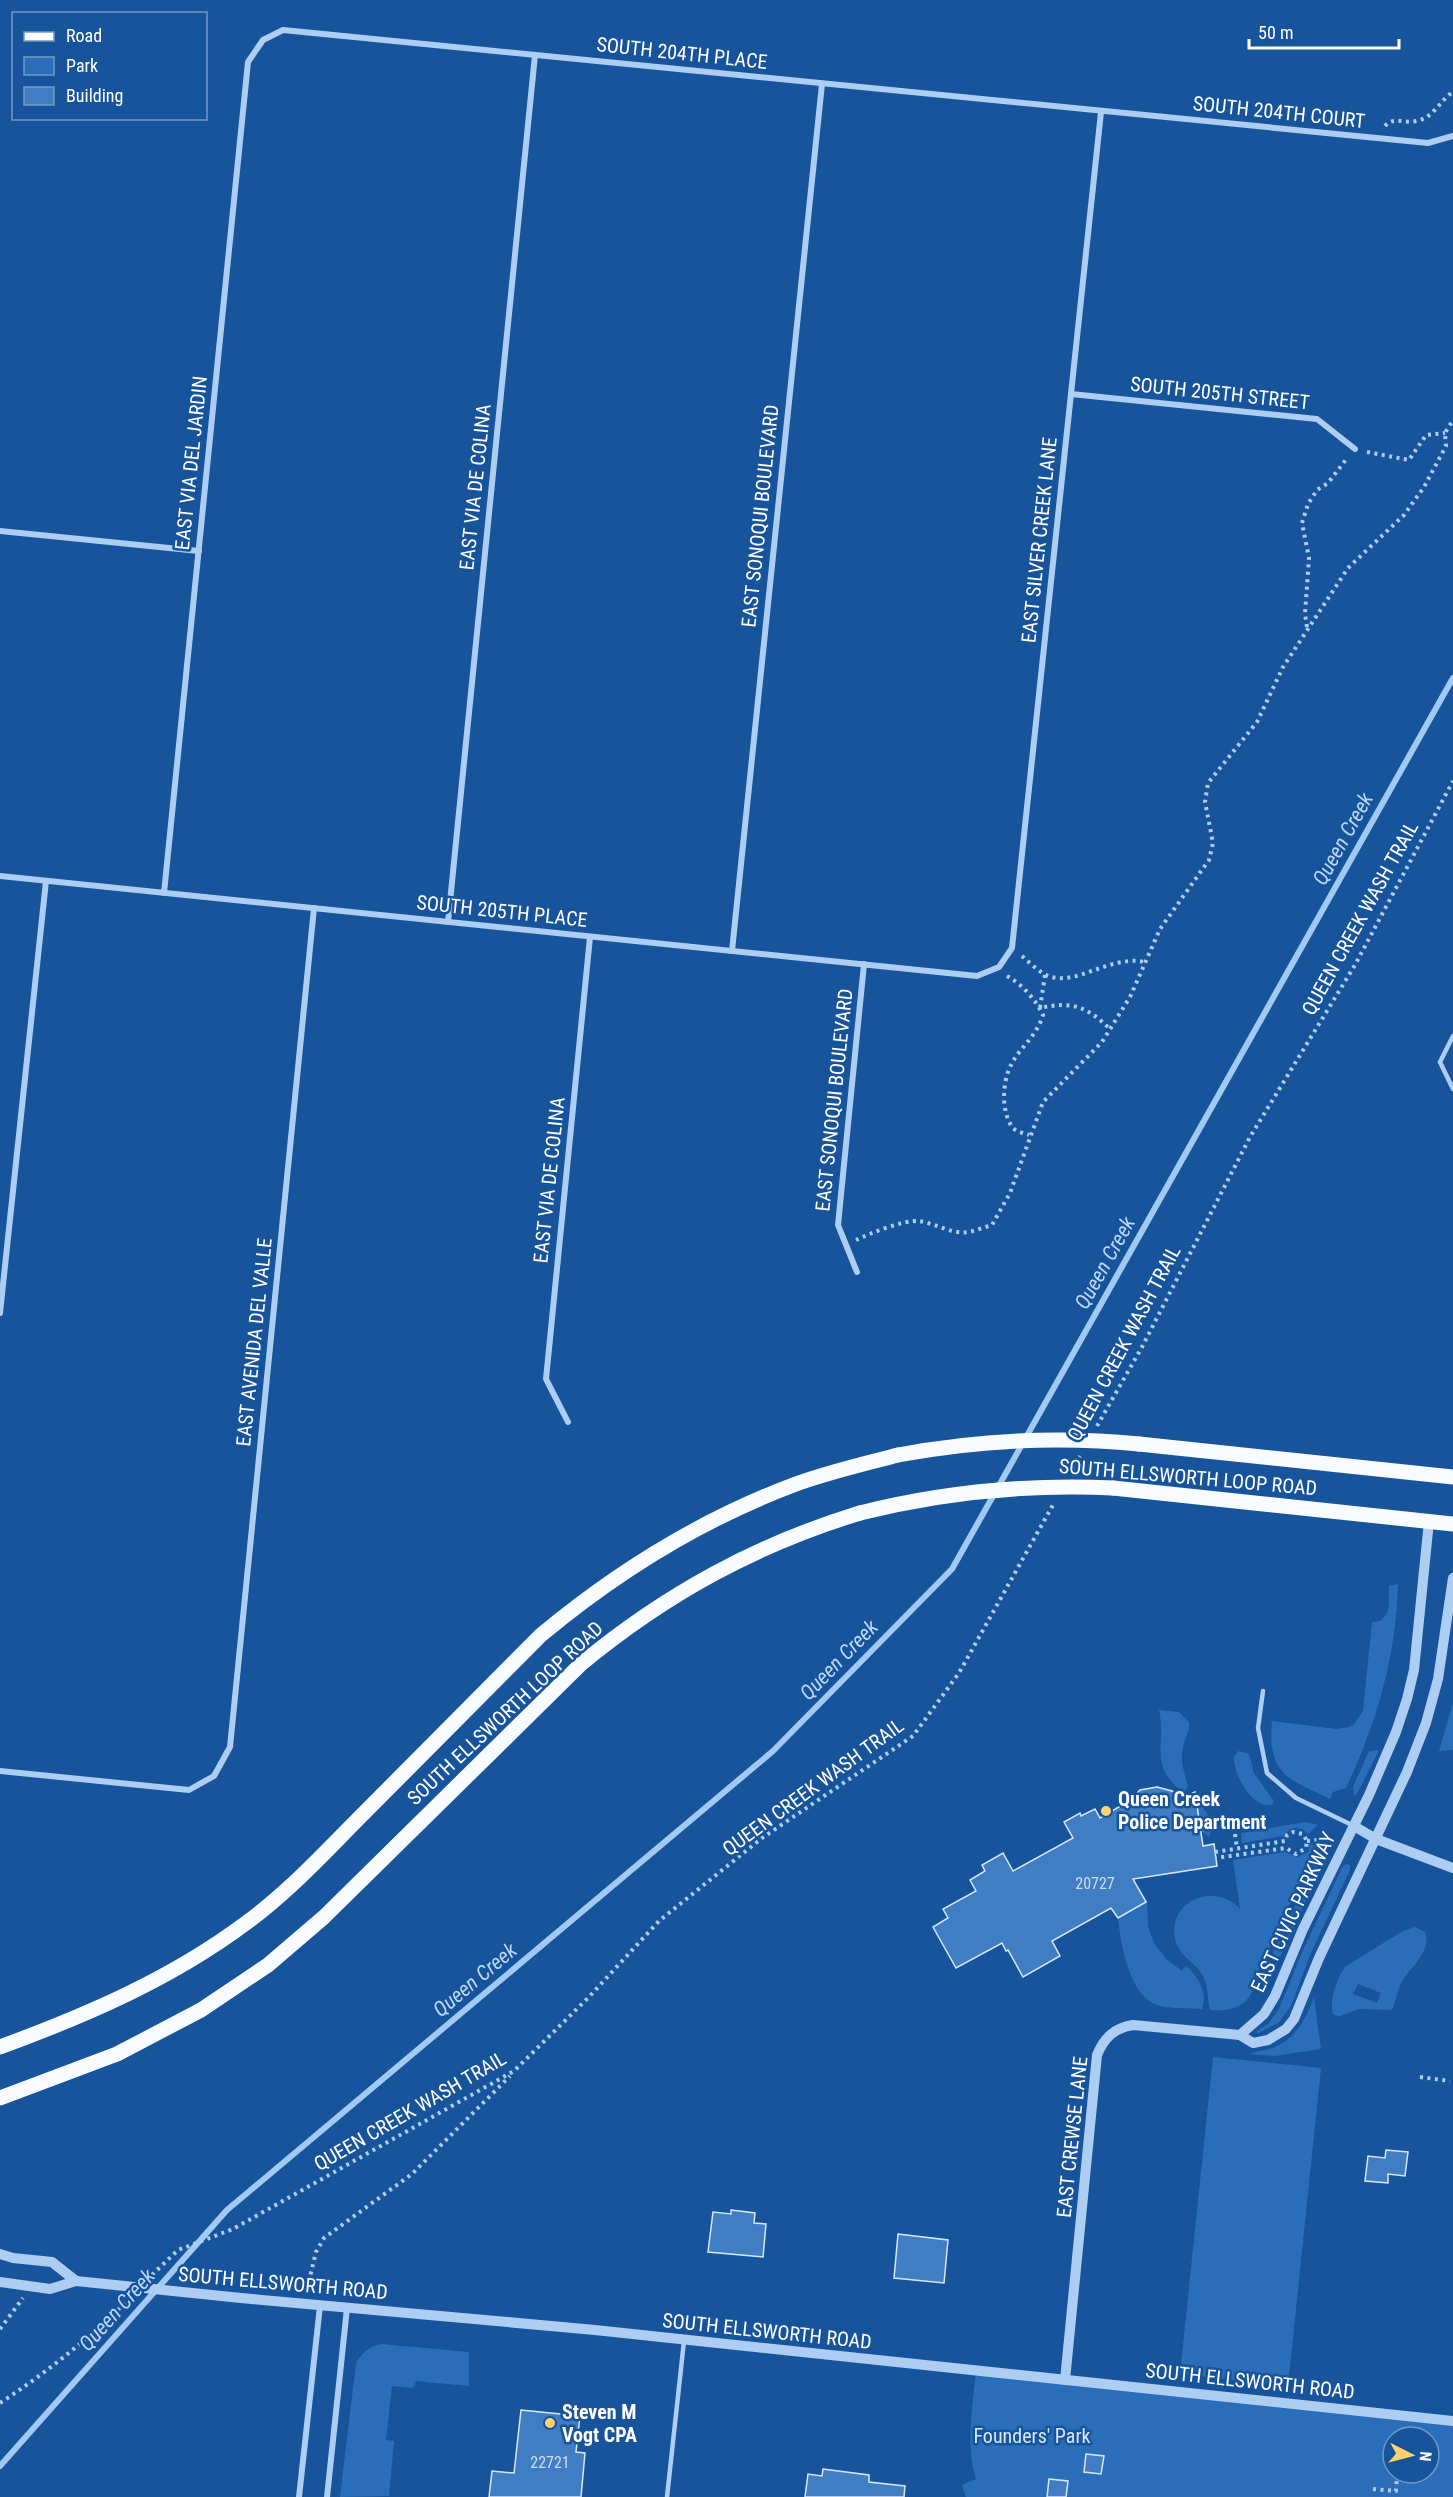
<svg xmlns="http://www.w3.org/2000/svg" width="1453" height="2497" font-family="'Roboto Condensed',sans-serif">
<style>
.green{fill:#2a6eb9;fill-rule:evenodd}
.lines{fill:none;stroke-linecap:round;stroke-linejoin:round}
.stream{stroke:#a0c9f4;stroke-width:6}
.building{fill:#407dc2;stroke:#d5e8fc;stroke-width:1.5}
.path{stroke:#adcef2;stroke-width:4;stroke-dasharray:3 4.5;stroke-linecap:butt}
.service{stroke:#adcef2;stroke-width:4.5}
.minor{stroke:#adcef2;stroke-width:6}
.tertiary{stroke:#adcef2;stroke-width:10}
.primary{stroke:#f8fbff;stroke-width:15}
.tertiary-bridge{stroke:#adcef2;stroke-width:10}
.primary-bridge{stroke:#f8fbff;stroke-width:15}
.poi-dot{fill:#ffd26e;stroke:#17549b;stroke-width:2}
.labels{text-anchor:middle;stroke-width:5;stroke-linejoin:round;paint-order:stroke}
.number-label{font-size:16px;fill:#cfdef0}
.street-label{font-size:20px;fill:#fff;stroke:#17549b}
.poi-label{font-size:20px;font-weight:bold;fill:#fff;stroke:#17549b;text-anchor:start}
.park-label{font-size:20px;fill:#d5e8fc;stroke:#17549b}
.water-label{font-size:21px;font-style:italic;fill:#bad8f8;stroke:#17549b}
</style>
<rect width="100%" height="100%" fill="#17549b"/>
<g class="green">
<path d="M1398 1584C1396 1657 1377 1722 1346 1788L1333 1792 1330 1799C1288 1779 1267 1774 1272 1721L1337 1729 1349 1727 1354 1724 1363 1711 1372 1622 1380 1621C1393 1611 1388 1600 1389 1586Z"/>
<path d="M1453 1703V1750L1439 1751Z"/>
<path d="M1159 1710 1179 1712 1189 1722C1190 1731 1185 1738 1183 1746 1180 1760 1184 1773 1188 1786L1184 1793C1147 1765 1167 1747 1159 1710Z"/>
<path d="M1379 1750 1357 1794 1354 1796 1353 1787 1369 1751Z"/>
<path d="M1239 1751 1249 1754 1254 1773 1274 1801 1272 1805C1252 1809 1233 1774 1234 1756Z"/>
<path d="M1196 1798C1204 1812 1218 1819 1209 1837L1201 1831Z"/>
<path d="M1305 1822 1318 1825 1308 1834 1303 1829 1295 1828 1290 1829 1283 1836 1242 1843 1241 1833Z"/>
<path d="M1310 1844 1318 1847 1277 1930 1250 1996C1239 2010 1227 2011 1210 2010 1207 1998 1209 1986 1202 1974 1194 1961 1178 1956 1175 1938 1168 1900 1215 1882 1240 1909L1233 1860 1285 1852 1298 1857 1308 1852Z"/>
<path d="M1322 1849 1328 1852 1276 1966 1273 1952Z"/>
<path d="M1346 1864 1350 1865V1870L1310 1955 1291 2006 1279 2022 1257 2034V2031L1268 2024 1279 2009 1303 1950 1342 1868Z"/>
<path d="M1138 1884 1147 1901 1148 1926 1154 1943 1166 1959 1182 1971 1186 1966C1199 1977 1208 1993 1202 2009 1189 2008 1173 2009 1160 2006 1129 1998 1121 1945 1118 1918L1146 1902Z"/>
<path d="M1415 1927 1425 1932C1433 1951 1408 1969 1400 1985 1397 1992 1396 2000 1393 2008L1391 2010 1359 2009 1340 2016 1334 2015C1328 2002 1337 1977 1346 1966L1403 1931ZM1358 1984 1381 1993 1377 2003 1353 1994Z"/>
<path d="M1314 1997 1321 2049 1275 2056 1249 2054C1255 2051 1265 2051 1272 2048 1295 2040 1306 2019 1314 1997Z"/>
<path d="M1213 2057 1321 2068 1288 2386 1180 2374Z"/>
<path d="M381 2344 469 2352V2386L416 2381 413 2388 392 2386 386 2440 394 2441 389 2496 340 2497 356 2363C363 2352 368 2347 381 2344Z"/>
<path d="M976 2370 1453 2420V2497H966L962 2485 976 2479C965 2444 973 2406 976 2370ZM1393 2437H1429V2473H1393Z"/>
</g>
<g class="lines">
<path class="stream" d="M0 2466 227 2210 773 1751 952 1569 1453 678"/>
</g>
<g class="building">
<path d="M1157 1787 1172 1791 1183 1798 1195 1792 1203 1846 1214 1844 1217 1866 1133 1879 1146 1902 1118 1918 1111 1908 1052 1941 1060 1956 1023 1977 1008 1950 1006 1951 1002 1943 956 1968 933 1927 948 1918 943 1909 976 1891 970 1880 985 1871 982 1865 1003 1853 1013 1871 1073 1838 1064 1822 1080 1813 1081 1816 1095 1809 1100 1818 1131 1800 1140 1790Z"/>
<path d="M1386 2150 1408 2152 1405 2176 1388 2174V2183L1365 2181 1368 2156 1385 2158Z"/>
<path d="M731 2210 755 2213 754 2223 766 2224 763 2257 708 2252 713 2212 731 2214Z"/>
<path d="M898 2234 948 2240 944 2283 894 2278Z"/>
<path d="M521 2410 580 2416 576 2452 585 2453 581 2497H489L492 2471 514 2473Z"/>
<path d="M1086 2454 1104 2456 1101 2474 1084 2472Z"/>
<path d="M823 2469 869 2475V2482L905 2486 904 2497H805L808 2474 822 2476Z"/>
<path d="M1049 2479 1068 2481 1066 2497H1047Z"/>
</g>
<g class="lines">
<g class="path">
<path d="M1385 126C1394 116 1404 124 1416 121 1434 118 1439 101 1453 92"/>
<path d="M1367 452 1409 460 1426 435 1445 433"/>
<path d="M1307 627 1305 614 1309 558 1302 523 1308 504 1317 490 1328 483 1348 457"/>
<path d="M1022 956C1029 962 1036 969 1044 974 1073 990 1109 954 1145 962"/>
<path d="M1045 975 1040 1008C1072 1001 1086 1006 1110 1029"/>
<path d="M1007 976C1022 984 1036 1000 1043 1015 1037 1036 1020 1047 1011 1065 1002 1082 1001 1113 1013 1128 1017 1132 1024 1133 1029 1135"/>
<path d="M856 1240C871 1233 903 1220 919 1221 935 1223 952 1235 969 1232 977 1230 985 1227 992 1225L1010 1193 1043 1102 1102 1042 1130 997 1160 929 1209 860 1213 843 1205 802 1208 783 1257 722 1283 667 1348 568 1404 515 1424 487 1446 446 1445 433 1453 420"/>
<path d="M1097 1426 1142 1347 1250 1137 1355 965 1453 781"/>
<path d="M1072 1470 1080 1456"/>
<path d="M1235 1834 1237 1849"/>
<path d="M1307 1841 1327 1839"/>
<path d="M1215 1852 1285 1841 1287 1835 1293 1832 1303 1834 1307 1841 1306 1848 1296 1854 1286 1848 1216 1858"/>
<path d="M1420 2077 1450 2081"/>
<path d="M152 2275 178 2250 233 2229 514 2071 588 1998 659 1921 762 1838 913 1736 959 1673 1054 1503"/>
<path d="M307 2289 316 2252 324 2238 412 2174 510 2076"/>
<path d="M0 2329 23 2298"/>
<path d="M0 2403C46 2373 87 2340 126 2302"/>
<path d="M1373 2489 1396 2491 1397 2473"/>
</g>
<g class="service">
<path d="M1453 1036 1440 1062 1453 1089"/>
<path d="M1263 1691 1258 1728 1267 1773 1296 1798 1354 1826"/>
<path d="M667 2497 684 2341"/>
</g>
<g class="minor">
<path d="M1071 394 1317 419 1355 449"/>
<path d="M0 531 199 551"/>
<path d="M0 876 977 976 999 967 1012 948 1101 112"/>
<path d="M164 893 248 62 263 40 283 30 1428 143 1453 136"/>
<path d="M448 922 535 55"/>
<path d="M732 951 822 84"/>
<path d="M857 1272 838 1225 864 964"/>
<path d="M0 1313 46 881"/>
<path d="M568 1422 546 1379 590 937"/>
<path d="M0 1771 189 1790 214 1776 230 1747 314 908"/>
<path d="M299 2497 320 2306"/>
<path d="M327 2497 347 2308"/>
</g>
<g class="tertiary">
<path d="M1354 1826 1376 1839 1453 1868"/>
<path d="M1240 2035 1264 2014 1275 1996 1303 1929 1369 1795 1396 1732 1407 1699 1414 1670 1429 1521"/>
<path d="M1240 2035 1253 2043 1268 2040 1286 2029 1294 2019 1319 1958 1407 1772 1426 1723 1438 1679 1453 1578"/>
<path d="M0 2254 13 2258 52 2262 76 2281"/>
<path d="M0 2282 50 2289 76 2281"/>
<path d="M241 2298 595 2330 1453 2421"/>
<path d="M1065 2380 1097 2055C1104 2038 1114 2028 1133 2025L1240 2035"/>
</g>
<g class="primary">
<path d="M1139 1444 1453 1477"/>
<path d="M1113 1488 1453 1524"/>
<path d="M0 2047C87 2015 171 1979 246 1923 290 1891 327 1850 365 1812 424 1753 482 1694 541 1635 618 1571 702 1519 796 1484 829 1472 864 1464 898 1455"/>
<path d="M0 2098 117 2054 201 2010 268 1965 324 1917 581 1664C666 1594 755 1545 860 1513"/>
</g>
<path class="tertiary-bridge" d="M76 2281 241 2298"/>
<g class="primary-bridge">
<path d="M898 1455C979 1440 1057 1436 1139 1444"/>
<path d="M860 1513C944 1492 1027 1484 1113 1488"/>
</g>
</g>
<g class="poi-dot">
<circle cx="1106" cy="1811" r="6"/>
<circle cx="550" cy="2423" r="6"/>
</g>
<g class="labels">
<g class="number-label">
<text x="1095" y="1889">20727</text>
<text x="550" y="2468">22721</text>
</g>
<g class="street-label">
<text transform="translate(682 53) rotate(6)" y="7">SOUTH 204TH PLACE</text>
<text transform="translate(1279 112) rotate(6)" y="7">SOUTH 204TH COURT</text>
<text transform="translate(1220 393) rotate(6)" y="7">SOUTH 205TH STREET</text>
<text transform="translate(191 463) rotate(-84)" y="7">EAST VIA DEL JARDIN</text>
<text transform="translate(475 487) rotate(-84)" y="7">EAST VIA DE COLINA</text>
<text transform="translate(760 516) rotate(-84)" y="7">EAST SONOQUI BOULEVARD</text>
<text transform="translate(1039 540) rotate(-84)" y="7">EAST SILVER CREEK LANE</text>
<text transform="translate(502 911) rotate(6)" y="7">SOUTH 205TH PLACE</text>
<text transform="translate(1360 918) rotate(-61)" y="7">QUEEN CREEK WASH TRAIL</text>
<text transform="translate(834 1100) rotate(-84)" y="7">EAST SONOQUI BOULEVARD</text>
<text transform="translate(549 1180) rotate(-84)" y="7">EAST VIA DE COLINA</text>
<text transform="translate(254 1342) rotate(-84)" y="7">EAST AVENIDA DEL VALLE</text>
<text transform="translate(1124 1343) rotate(-62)" y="7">QUEEN CREEK WASH TRAIL</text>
<text transform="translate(1188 1477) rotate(5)" y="7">SOUTH ELLSWORTH LOOP ROAD</text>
<text transform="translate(505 1713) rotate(-43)" y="7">SOUTH ELLSWORTH LOOP ROAD</text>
<text transform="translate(813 1787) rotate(-36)" y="7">QUEEN CREEK WASH TRAIL</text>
<text transform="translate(1293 1912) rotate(-65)" y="7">EAST CIVIC PARKWAY</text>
<text transform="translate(410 2111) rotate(-30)" y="7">QUEEN CREEK WASH TRAIL</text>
<text transform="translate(1072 2137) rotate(-84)" y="7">EAST CREWSE LANE</text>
<text transform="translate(283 2283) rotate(5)" y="7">SOUTH ELLSWORTH ROAD</text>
<text transform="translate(767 2331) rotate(6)" y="7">SOUTH ELLSWORTH ROAD</text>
<text transform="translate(1250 2381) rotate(6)" y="7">SOUTH ELLSWORTH ROAD</text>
</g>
<g class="poi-label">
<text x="1118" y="1806">Queen Creek<tspan x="1118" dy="23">Police Department</tspan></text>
<text x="562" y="2419">Steven M<tspan x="562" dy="23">Vogt CPA</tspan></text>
</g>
<g class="park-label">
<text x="1032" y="2443">Founders' Park</text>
</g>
<g class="water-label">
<text transform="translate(1343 839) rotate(-61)" y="7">Queen Creek</text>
<text transform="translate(1105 1263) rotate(-61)" y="7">Queen Creek</text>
<text transform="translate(839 1660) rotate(-46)" y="7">Queen Creek</text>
<text transform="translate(475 1980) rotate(-40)" y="7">Queen Creek</text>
<text transform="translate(117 2310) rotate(-48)" y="7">Queen Creek</text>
</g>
</g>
<rect x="12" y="12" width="195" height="108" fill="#17549b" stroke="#7498c3" stroke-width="1.5"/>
<rect x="24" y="32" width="30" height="9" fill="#f8fbff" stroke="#7498c3" stroke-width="1.5"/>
<text x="66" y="42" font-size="18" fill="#ffffff">Road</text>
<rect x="24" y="57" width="30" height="18" fill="#2a6eb9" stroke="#7498c3" stroke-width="1.5"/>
<text x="66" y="72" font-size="18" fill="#ffffff">Park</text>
<rect x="24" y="87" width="30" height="18" fill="#407dc2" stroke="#7498c3" stroke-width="1.5"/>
<text x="66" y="102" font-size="18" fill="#ffffff">Building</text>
<g transform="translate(1411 2455) rotate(96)"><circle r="28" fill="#17549b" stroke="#7498c3" stroke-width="1.5"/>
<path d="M0-4.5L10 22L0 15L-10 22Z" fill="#ffd26e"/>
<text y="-9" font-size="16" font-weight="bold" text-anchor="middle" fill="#ffffff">N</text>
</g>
<path d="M1249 39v9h150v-9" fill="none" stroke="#ffffff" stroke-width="3"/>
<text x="1258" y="39" font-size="18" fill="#ffffff" stroke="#17549b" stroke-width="4.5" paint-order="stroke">50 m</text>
</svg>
